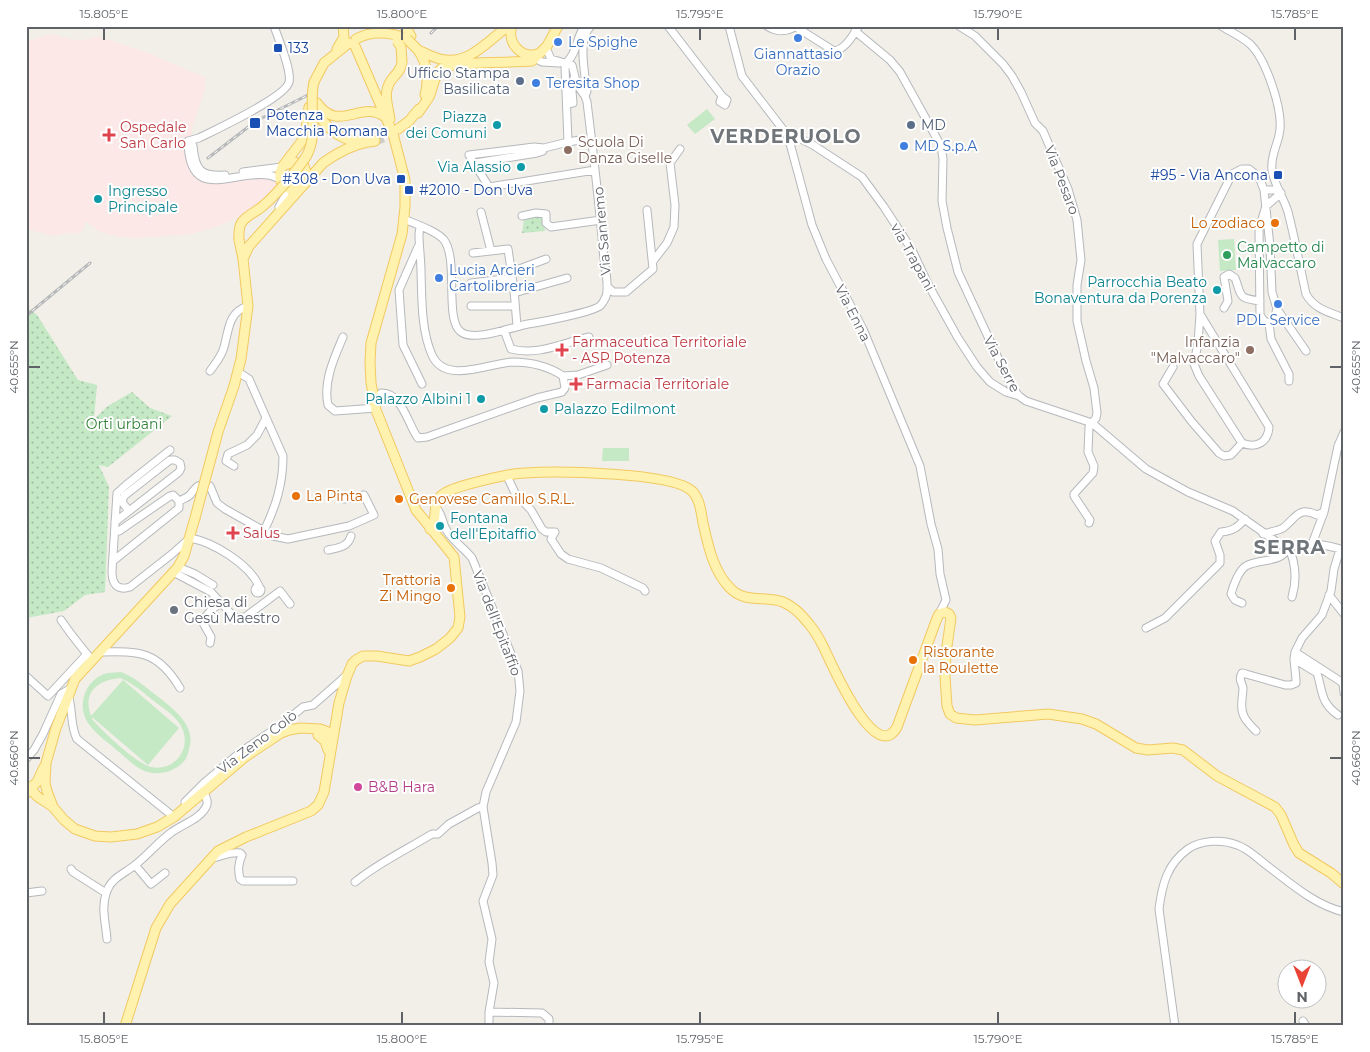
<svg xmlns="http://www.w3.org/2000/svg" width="1370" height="1052" viewBox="0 0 1370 1052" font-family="Montserrat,sans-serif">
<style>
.medical{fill:#fce8e6}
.park{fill:url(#park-dots)}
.pitch{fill:#c5e8c5;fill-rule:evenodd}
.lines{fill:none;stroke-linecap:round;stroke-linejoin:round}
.major-tunnel{stroke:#ccccc8;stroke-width:9;stroke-dasharray:9 4.5;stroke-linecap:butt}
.minor-casing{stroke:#b5b8bc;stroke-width:9}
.major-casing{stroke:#f2c960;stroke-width:11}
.minor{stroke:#fff;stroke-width:7}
.major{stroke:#fff2af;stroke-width:9}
.rail-casing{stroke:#b6b7b8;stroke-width:3}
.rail{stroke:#fff;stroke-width:1;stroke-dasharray:4;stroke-linecap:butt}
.major-bridge-casing{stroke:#f2c960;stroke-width:11;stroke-linecap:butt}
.major-bridge{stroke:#fff2af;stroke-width:9}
.ticks{fill:none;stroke:#5f6368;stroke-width:2}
.shop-dot{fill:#3f7fe0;stroke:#fff;stroke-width:2}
.transit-dot{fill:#1a4fb4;stroke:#fff;stroke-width:2}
.service-dot{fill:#5c6f8a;stroke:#fff;stroke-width:2}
.culture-dot{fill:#0f9aa8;stroke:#fff;stroke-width:2}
.health-dot{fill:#e0444e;stroke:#fff;stroke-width:2}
.education-dot{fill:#8d6e63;stroke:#fff;stroke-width:2}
.food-dot{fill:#e8710a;stroke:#fff;stroke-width:2}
.leisure-dot{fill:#2e9e5b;stroke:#fff;stroke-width:2}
.worship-dot{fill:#6b7280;stroke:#fff;stroke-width:2}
.hotel-dot{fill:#d1479c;stroke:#fff;stroke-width:2}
.labels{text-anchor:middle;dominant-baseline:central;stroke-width:4;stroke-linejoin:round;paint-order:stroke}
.shop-label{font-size:14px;fill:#366cbe;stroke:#fff;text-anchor:start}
.transit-label{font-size:14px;fill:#164399;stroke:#fff;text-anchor:start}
.service-label{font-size:14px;fill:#4e5e75;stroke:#fff;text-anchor:end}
.culture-label{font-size:14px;fill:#0d838f;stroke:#fff;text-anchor:end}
.health-label{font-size:14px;fill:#be3a42;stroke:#fff;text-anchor:start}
.education-label{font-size:14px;fill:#785e54;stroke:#fff;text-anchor:start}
.street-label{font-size:14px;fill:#5f6368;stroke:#fff}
.food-label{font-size:14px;fill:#c56008;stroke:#fff;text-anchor:start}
.leisure-label{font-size:14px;fill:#27864d;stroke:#fff;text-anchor:start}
.park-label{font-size:14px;fill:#348238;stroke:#fff}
.worship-label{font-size:14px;fill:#5b616d;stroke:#fff;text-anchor:start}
.hotel-label{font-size:14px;fill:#b23c85;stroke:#fff;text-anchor:start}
.district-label{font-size:19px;font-weight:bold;letter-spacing:1px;fill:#70757a;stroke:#fff}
.neatline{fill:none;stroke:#5f6368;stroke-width:2}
.ticks-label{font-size:12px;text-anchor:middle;fill:#5f6368}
</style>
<defs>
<pattern id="park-dots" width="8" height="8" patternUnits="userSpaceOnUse" patternTransform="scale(1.25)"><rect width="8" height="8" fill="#c5e8c5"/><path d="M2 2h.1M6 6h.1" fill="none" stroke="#a3c0a4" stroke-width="1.8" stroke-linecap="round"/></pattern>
</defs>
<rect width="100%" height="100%" fill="#f1efe8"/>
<path class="medical" d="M50 34 80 41 97 36 151 54 206 78 204 92 192 129V141L200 176 268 175 282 183 247 213 218 226 192 234 140 238 118 237 100 232 85 221 84 229 78 234 69 233 53 236 26 229V42Z"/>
<path class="park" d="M541 215 543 217 545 231 522 233 524 220 528 216Z
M26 307 37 315 78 380 97 385 94 419 108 406 132 392 150 408 172 416 108 467 99 465 109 487 105 592 85 595 64 611 26 618Z"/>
<path class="pitch" d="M707 109 715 119 695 134 687 125Z
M1234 239 1236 270 1220 271 1218 240Z
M603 448H629V461H602Z
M121 672C134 677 144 686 156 695 172 708 197 725 189 749 188 753 187 757 185 760 178 769 166 774 154 773 140 773 129 760 119 752 109 743 96 735 88 723 77 707 84 683 102 675 107 672 115 673 121 672ZM120 678C133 683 144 693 155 702 165 709 177 717 182 728 192 749 174 772 151 767 137 764 101 730 92 719V717L148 765 179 728 123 680 91 716C82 692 98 680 120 678Z"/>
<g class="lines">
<path class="major-tunnel" d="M375 141 388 136 398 129"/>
<defs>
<path id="minor" d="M274 26C278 38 292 71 289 82 286 97 215 130 199 138L188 141C189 204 232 170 268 175 272 175 276 178 280 179
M668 26 722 96 720 102 725 105 727 100 722 96
M729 26 742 76 788 136 812 225 826 259 863 329 920 466 931 524 938 549 940 574 946 600 941 610V612
M767 26C777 33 786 32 797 26
M959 26 975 36 1003 64 1012 76 1021 92 1035 123 1043 131 1068 189 1077 220 1081 260 1077 285V321L1086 361 1094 388 1097 413 1096 418 1089 427 1088 452 1094 466 1093 473 1074 494V496L1090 520 1089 523
M1221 26C1231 32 1242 37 1250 44 1266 59 1282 108 1280 129 1279 143 1270 155 1272 170 1274 185 1284 198 1288 212 1295 239 1300 267 1306 294 1314 309 1329 312 1344 318
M796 27 834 51C845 50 853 35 859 26
M855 31 890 60 900 72 941 146 943 159 942 201 947 228 958 272 1011 386 1019 396 1026 401 1092 423 1146 469 1188 492 1233 511 1281 545C1291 548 1302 544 1312 544 1324 544 1333 547 1344 550
M531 56 542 62 559 63
M567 62 565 67 568 142 544 148 534 147 469 155 489 187 595 170
M567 62C579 50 575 38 585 26
M585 96 587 91C585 73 577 39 591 26
M567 104 573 103 572 91 574 78
M788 136 799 138 813 145 862 177 884 207 912 250 929 286 958 338 977 367 990 382 1006 392 1019 396
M568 142 580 140
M193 146C195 169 200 177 225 175
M475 163 537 153 543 151 544 148
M243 172 282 167
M1264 190H1279
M1266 206 1281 193
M279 207 285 196 286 187
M1265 209 1259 229 1260 315 1264 321 1269 323 1271 339 1289 374V381
M481 212 491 251
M522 216 536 213 546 214V223L551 227 601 220
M404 219C415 224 437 231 444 240 459 260 444 320 461 332 475 342 512 327 528 324 541 322 595 312 601 305 604 301 607 296 607 291 608 277 604 263 603 249 599 200 593 151 587 102L585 96 577 85 572 65 551 59 546 48
M418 247 399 290 403 345 422 384
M473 253 508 249 514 290 517 326
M653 261 667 243 674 227 675 205 670 163 680 149
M511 272 546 259
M471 283 512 278
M607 286 613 292H626L653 269 647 210
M514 293 567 278
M471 306H515
M1224 308 1228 301 1224 277 1229 274 1235 278C1242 296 1237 298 1260 301
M1277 309 1306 351
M1200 314 1269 427C1268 442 1257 449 1242 443L1199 376 1194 364 1198 343 1200 314 1197 244 1232 174 1242 169H1249L1259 177 1264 190 1270 246 1272 292 1277 309 1274 319 1269 323
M504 330 511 349C537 356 563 343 589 337
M343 337C334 358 323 382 328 405L335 411 376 408
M1173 367 1163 384 1192 422 1219 453 1224 456 1231 455 1242 443
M210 371C215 364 222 356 224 347 229 330 228 312 248 306
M238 372 249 379 283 456C283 484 276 506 264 531L273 536 288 539 349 526 374 515 364 495 344 499
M563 376 578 375 607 365
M375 401 381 393C402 392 408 425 418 438L427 437 537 398 562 392 565 388 563 376C548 366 531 362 512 362 489 363 445 385 432 355 421 330 422 299 421 272 421 259 419 247 419 234L420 227
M170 450 126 485 117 493 112 571C112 584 117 591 130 587L172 554 190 538C213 542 249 564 259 586
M234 466 226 461 228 454 247 445 257 435 266 418
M507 476 515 493 531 510 542 529 546 532H555L551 539 561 554 568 559 601 568 643 588 645 591
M179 501C183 499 187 498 190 495 196 487 199 482 210 486L217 503 225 509 264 531
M435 507C443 513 441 522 447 531 454 542 464 548 472 558L518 671 520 691 516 722 486 792 483 807 492 863 493 875 483 901 492 939 489 962 494 983 489 1012V1026
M115 522 179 472 181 468 180 463 175 460H170L124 496 122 502 129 511
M1263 534C1269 532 1278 531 1283 528 1296 518 1298 506 1317 515L1324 512 1338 446 1344 432
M1312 544 1324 512
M1288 546C1296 563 1297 580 1292 597
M1340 549 1334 569 1331 591 1322 615 1302 638 1295 652 1340 681 1343 684 1344 693
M328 550C338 548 348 547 351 536
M113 561 179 508V501L173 495 170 496 119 531
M178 567 195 574 213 585
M173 572 211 592 235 618 245 617 280 591 290 604
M255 590a3 3 0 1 1 6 0a3 3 0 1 1-6 0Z
M1329 595 1344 614
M1242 603 1235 600 1231 594C1233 586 1239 570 1246 566 1259 558 1284 564 1288 546
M61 620 71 634 90 658
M1146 628 1165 618 1220 563V555L1215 541 1221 532C1233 531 1238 527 1245 519
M210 643 211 637 202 621 212 609 221 603
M100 652C140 651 158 651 180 688
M1294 659 1317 673C1323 692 1320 702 1338 715
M26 676 48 696 87 654
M68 695C73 709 70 726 77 739L174 817
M1256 731C1246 721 1240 715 1242 700 1242 697 1243 692 1243 688 1242 682 1238 680 1242 673L1246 674 1285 685H1291L1296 683V680L1294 659 1295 652
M26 759 34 750 43 734 61 694 71 688
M185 802 204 783 242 751 281 725 303 707 313 705 346 676
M212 858C222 857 230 851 240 853L242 855C238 864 238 870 240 879L243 881H293
M135 865 151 884 165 873
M71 869 73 872 106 893
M355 882C378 863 406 850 432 834H438L449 824 478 808 483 807
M26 893 42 891
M107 939C106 925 101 908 106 894 110 878 124 874 135 865 148 855 159 841 172 832 183 824 200 819 206 807 209 802 206 797 204 793
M489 1012 542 1013 549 1019V1026
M1303 1021 1306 1026
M1175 1026 1159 909C1162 885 1167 864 1188 849 1201 840 1222 839 1237 845 1247 848 1256 857 1265 864 1289 882 1314 905 1344 912"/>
<path id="major" d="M405 26 411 36
M512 26C506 43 523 61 540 53
M356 39C373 30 390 32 407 39
M337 49 344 37 343 26
M418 50C425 53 432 57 440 59 468 66 487 42 508 26
M418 50C428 65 429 78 425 95
M314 82 324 63 349 43
M313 100C321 128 345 147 375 141
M317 103C339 134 361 99 385 117
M418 113C422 107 426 102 429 97 433 89 434 74 442 68 453 61 515 63 532 61L547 46 558 26
M390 119C388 105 382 92 392 79 397 73 401 70 402 62
M398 129 409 121 419 109
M285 165 295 162 304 166 307 176 305 184
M300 188C286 193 275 181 282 167L305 137 309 107
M243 259 249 246 323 163C337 153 351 145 368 142
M234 386 241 359 248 306 243 259 239 240
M195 518 184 556 178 567 75 679 56 728 46 763 45 783 47 791 53 807 64 820 75 829 95 836 111 837 137 834 157 827 174 817 245 757 281 733 289 730 301 728 320 729 328 732 332 736
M430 529C440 519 429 502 445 493 455 486 511 473 525 473 555 471 672 472 692 491 700 499 701 512 703 523 708 545 713 571 730 588 745 604 765 595 783 602 793 606 802 615 809 624 814 630 819 638 823 646 830 660 875 767 897 727L936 621 939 614 945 612 949 614 951 618 946 653 945 677 947 706 950 714 956 718 975 720 1048 714 1082 719 1096 724 1136 748 1148 750 1173 748 1183 750 1217 776 1275 807 1281 815 1294 845 1299 853 1331 873 1344 884
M318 735 325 741 328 750
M32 786C32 797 45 800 53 807
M26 793 37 782 44 767
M125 1026 156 928 170 904 218 851 246 837 311 811 318 805 324 792 339 703 347 676 352 664 356 660 363 656H377L409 661 420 657 436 649 450 638 458 628 460 617 454 557 416 510 376 410 371 383 370 362 371 343 402 234 405 207V180L393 134 355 46"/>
</defs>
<use href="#minor" class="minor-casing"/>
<use href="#major" class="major-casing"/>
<use href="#minor" class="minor"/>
<use href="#major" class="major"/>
<defs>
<path id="rail" d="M431 33 438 26
M208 158 256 121 308 95
M26 316 90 263"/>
</defs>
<use href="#rail" class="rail-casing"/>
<use href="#rail" class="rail"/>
<defs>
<path id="major-bridge" d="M407 39 418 50
M397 41 401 47 402 62
M239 240C239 234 238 227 242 222 247 215 258 211 264 205 275 196 300 167 307 155 319 131 308 106 314 82
M195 518 218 432 234 386"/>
</defs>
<use href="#major-bridge" class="major-bridge-casing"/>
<use href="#major-bridge" class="major-bridge"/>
</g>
<path class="ticks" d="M104 28V40M402 28V40M700 28V40M998 28V40M1295 28V40M28 367H40M1330 367H1342M28 758H40M1330 758H1342M104 1012V1024M402 1012V1024M700 1012V1024M998 1012V1024M1295 1012V1024"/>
<g class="shop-dot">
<circle cx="798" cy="38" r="5"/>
<circle cx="558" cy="42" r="5"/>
<circle cx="536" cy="83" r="5"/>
<circle cx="904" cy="146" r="5"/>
<circle cx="439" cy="278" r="5"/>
<circle cx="1278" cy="304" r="5"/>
</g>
<g class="transit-dot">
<rect x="273" y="43" width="10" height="10" rx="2.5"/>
<rect x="249" y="117" width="12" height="12" rx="2.5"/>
<rect x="1273" y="170" width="10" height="10" rx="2.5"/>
<rect x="396" y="174" width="10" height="10" rx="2.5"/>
<rect x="404" y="185" width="10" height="10" rx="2.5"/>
</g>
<g class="service-dot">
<circle cx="520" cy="81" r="5"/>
<circle cx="911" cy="125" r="5"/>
</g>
<g class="culture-dot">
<circle cx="497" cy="125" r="5"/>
<circle cx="521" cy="167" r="5"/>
<circle cx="98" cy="199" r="5"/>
<circle cx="1217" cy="290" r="5"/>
<circle cx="481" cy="399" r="5"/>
<circle cx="544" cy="409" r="5"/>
<circle cx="440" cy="526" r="5"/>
</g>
<g class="health-dot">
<path d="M106.5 127.5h5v5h5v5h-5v5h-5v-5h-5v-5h5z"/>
<path d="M559.5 342.5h5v5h5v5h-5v5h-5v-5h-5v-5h5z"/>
<path d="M573.5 376.5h5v5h5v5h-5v5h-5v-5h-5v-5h5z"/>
<path d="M230.5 525.5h5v5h5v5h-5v5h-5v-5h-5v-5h5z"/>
</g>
<g class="education-dot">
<circle cx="568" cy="150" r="5"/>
<circle cx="1250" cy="350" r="5"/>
</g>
<g class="food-dot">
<circle cx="1275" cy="223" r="5"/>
<circle cx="296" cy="496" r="5"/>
<circle cx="399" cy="499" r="5"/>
<circle cx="451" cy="588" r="5"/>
<circle cx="913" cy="660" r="5"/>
</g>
<circle class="leisure-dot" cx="1227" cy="255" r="5"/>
<circle class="worship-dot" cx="174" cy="610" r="5"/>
<circle class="hotel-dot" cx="358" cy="787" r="5"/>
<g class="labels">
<g class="shop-label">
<text x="568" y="42">Le Spighe</text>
<text x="798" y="54" text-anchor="middle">Giannattasio<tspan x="798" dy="16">Orazio</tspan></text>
<text x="546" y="83">Teresita Shop</text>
<text x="914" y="146">MD S.p.A</text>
<text x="449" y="270">Lucia Arcieri<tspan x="449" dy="16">Cartolibreria</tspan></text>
<text x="1278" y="320" text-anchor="middle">PDL Service</text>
</g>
<g class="transit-label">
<text x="288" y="48">133</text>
<text x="266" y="115">Potenza<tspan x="266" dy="16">Macchia Romana</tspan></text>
<text x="1268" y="175" text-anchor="end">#95 - Via Ancona</text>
<text x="391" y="179" text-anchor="end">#308 - Don Uva</text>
<text x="419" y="190">#2010 - Don Uva</text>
</g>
<g class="service-label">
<text x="510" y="73">Ufficio Stampa<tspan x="510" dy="16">Basilicata</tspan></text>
<text x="921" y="125" text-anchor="start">MD</text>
</g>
<g class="culture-label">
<text x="487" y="117">Piazza<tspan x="487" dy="16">dei Comuni</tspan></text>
<text x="511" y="167">Via Alassio</text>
<text x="108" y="191" text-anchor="start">Ingresso<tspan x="108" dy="16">Principale</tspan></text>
<text x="1207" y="282">Parrocchia Beato<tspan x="1207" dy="16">Bonaventura da Porenza</tspan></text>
<text x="471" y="399">Palazzo Albini 1</text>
<text x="554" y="409" text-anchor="start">Palazzo Edilmont</text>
<text x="450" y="518" text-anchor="start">Fontana<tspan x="450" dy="16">dell'Epitaffio</tspan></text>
</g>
<g class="health-label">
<text x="120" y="127">Ospedale<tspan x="120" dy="16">San Carlo</tspan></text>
<text x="572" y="342">Farmaceutica Territoriale<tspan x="572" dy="16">- ASP Potenza</tspan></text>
<text x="586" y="384">Farmacia Territoriale</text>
<text x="243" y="533">Salus</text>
</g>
<g class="education-label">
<text x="578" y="142">Scuola Di<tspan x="578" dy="16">Danza Giselle</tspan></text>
<text x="1240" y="342" text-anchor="end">Infanzia<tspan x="1240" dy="16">"Malvaccaro"</tspan></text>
</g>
<g class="street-label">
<text transform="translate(1062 180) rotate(69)">Via Pesaro</text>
<text transform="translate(602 231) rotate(-95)">Via Sanremo</text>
<text transform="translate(913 257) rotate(61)">via Trapani</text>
<text transform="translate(853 313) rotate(63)">Via Enna</text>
<text transform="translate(1002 364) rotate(62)">Via Serre</text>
<text transform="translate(497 623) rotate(69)">Via dell'Epitaffio</text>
<text transform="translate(257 742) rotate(-37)">Via Zeno Colò</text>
</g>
<g class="food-label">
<text x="1265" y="223" text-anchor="end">Lo zodiaco</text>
<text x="306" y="496">La Pinta</text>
<text x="409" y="499">Genovese Camillo S.R.L.</text>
<text x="441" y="580" text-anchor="end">Trattoria<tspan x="441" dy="16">Zi Mingo</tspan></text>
<text x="923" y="652">Ristorante<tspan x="923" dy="16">la Roulette</tspan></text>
</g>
<g class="leisure-label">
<text x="1237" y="247">Campetto di<tspan x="1237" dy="16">Malvaccaro</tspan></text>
</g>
<g class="park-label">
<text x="124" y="424">Orti urbani</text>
</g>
<g class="worship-label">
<text x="184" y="602">Chiesa di<tspan x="184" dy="16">Gesù Maestro</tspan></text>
</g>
<g class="hotel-label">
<text x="368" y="787">B&amp;B Hara</text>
</g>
<g class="district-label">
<text x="786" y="136">VERDERUOLO</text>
<text x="1290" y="547">SERRA</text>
</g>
</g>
<rect width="1370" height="1052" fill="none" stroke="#ffffff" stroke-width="55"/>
<g transform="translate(1302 984) rotate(180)"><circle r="24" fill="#ffffff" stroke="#bfc1c3"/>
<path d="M0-4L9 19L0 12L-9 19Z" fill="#ea4335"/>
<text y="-8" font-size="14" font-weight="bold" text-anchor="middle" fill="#5f6368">N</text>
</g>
<rect x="28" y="28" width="1314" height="996" class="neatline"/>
<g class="ticks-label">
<text x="104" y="18">15.805°E</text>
<text x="402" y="18">15.800°E</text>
<text x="700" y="18">15.795°E</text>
<text x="998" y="18">15.790°E</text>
<text x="1295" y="18">15.785°E</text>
<text transform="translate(1356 367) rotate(-90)" y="4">40.655°N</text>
<text transform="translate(14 367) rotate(-90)" y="4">40.655°N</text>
<text transform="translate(1356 758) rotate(-90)" y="4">40.660°N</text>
<text transform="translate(14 758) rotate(-90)" y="4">40.660°N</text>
<text x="104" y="1043">15.805°E</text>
<text x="402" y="1043">15.800°E</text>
<text x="700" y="1043">15.795°E</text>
<text x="998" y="1043">15.790°E</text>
<text x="1295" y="1043">15.785°E</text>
</g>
</svg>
